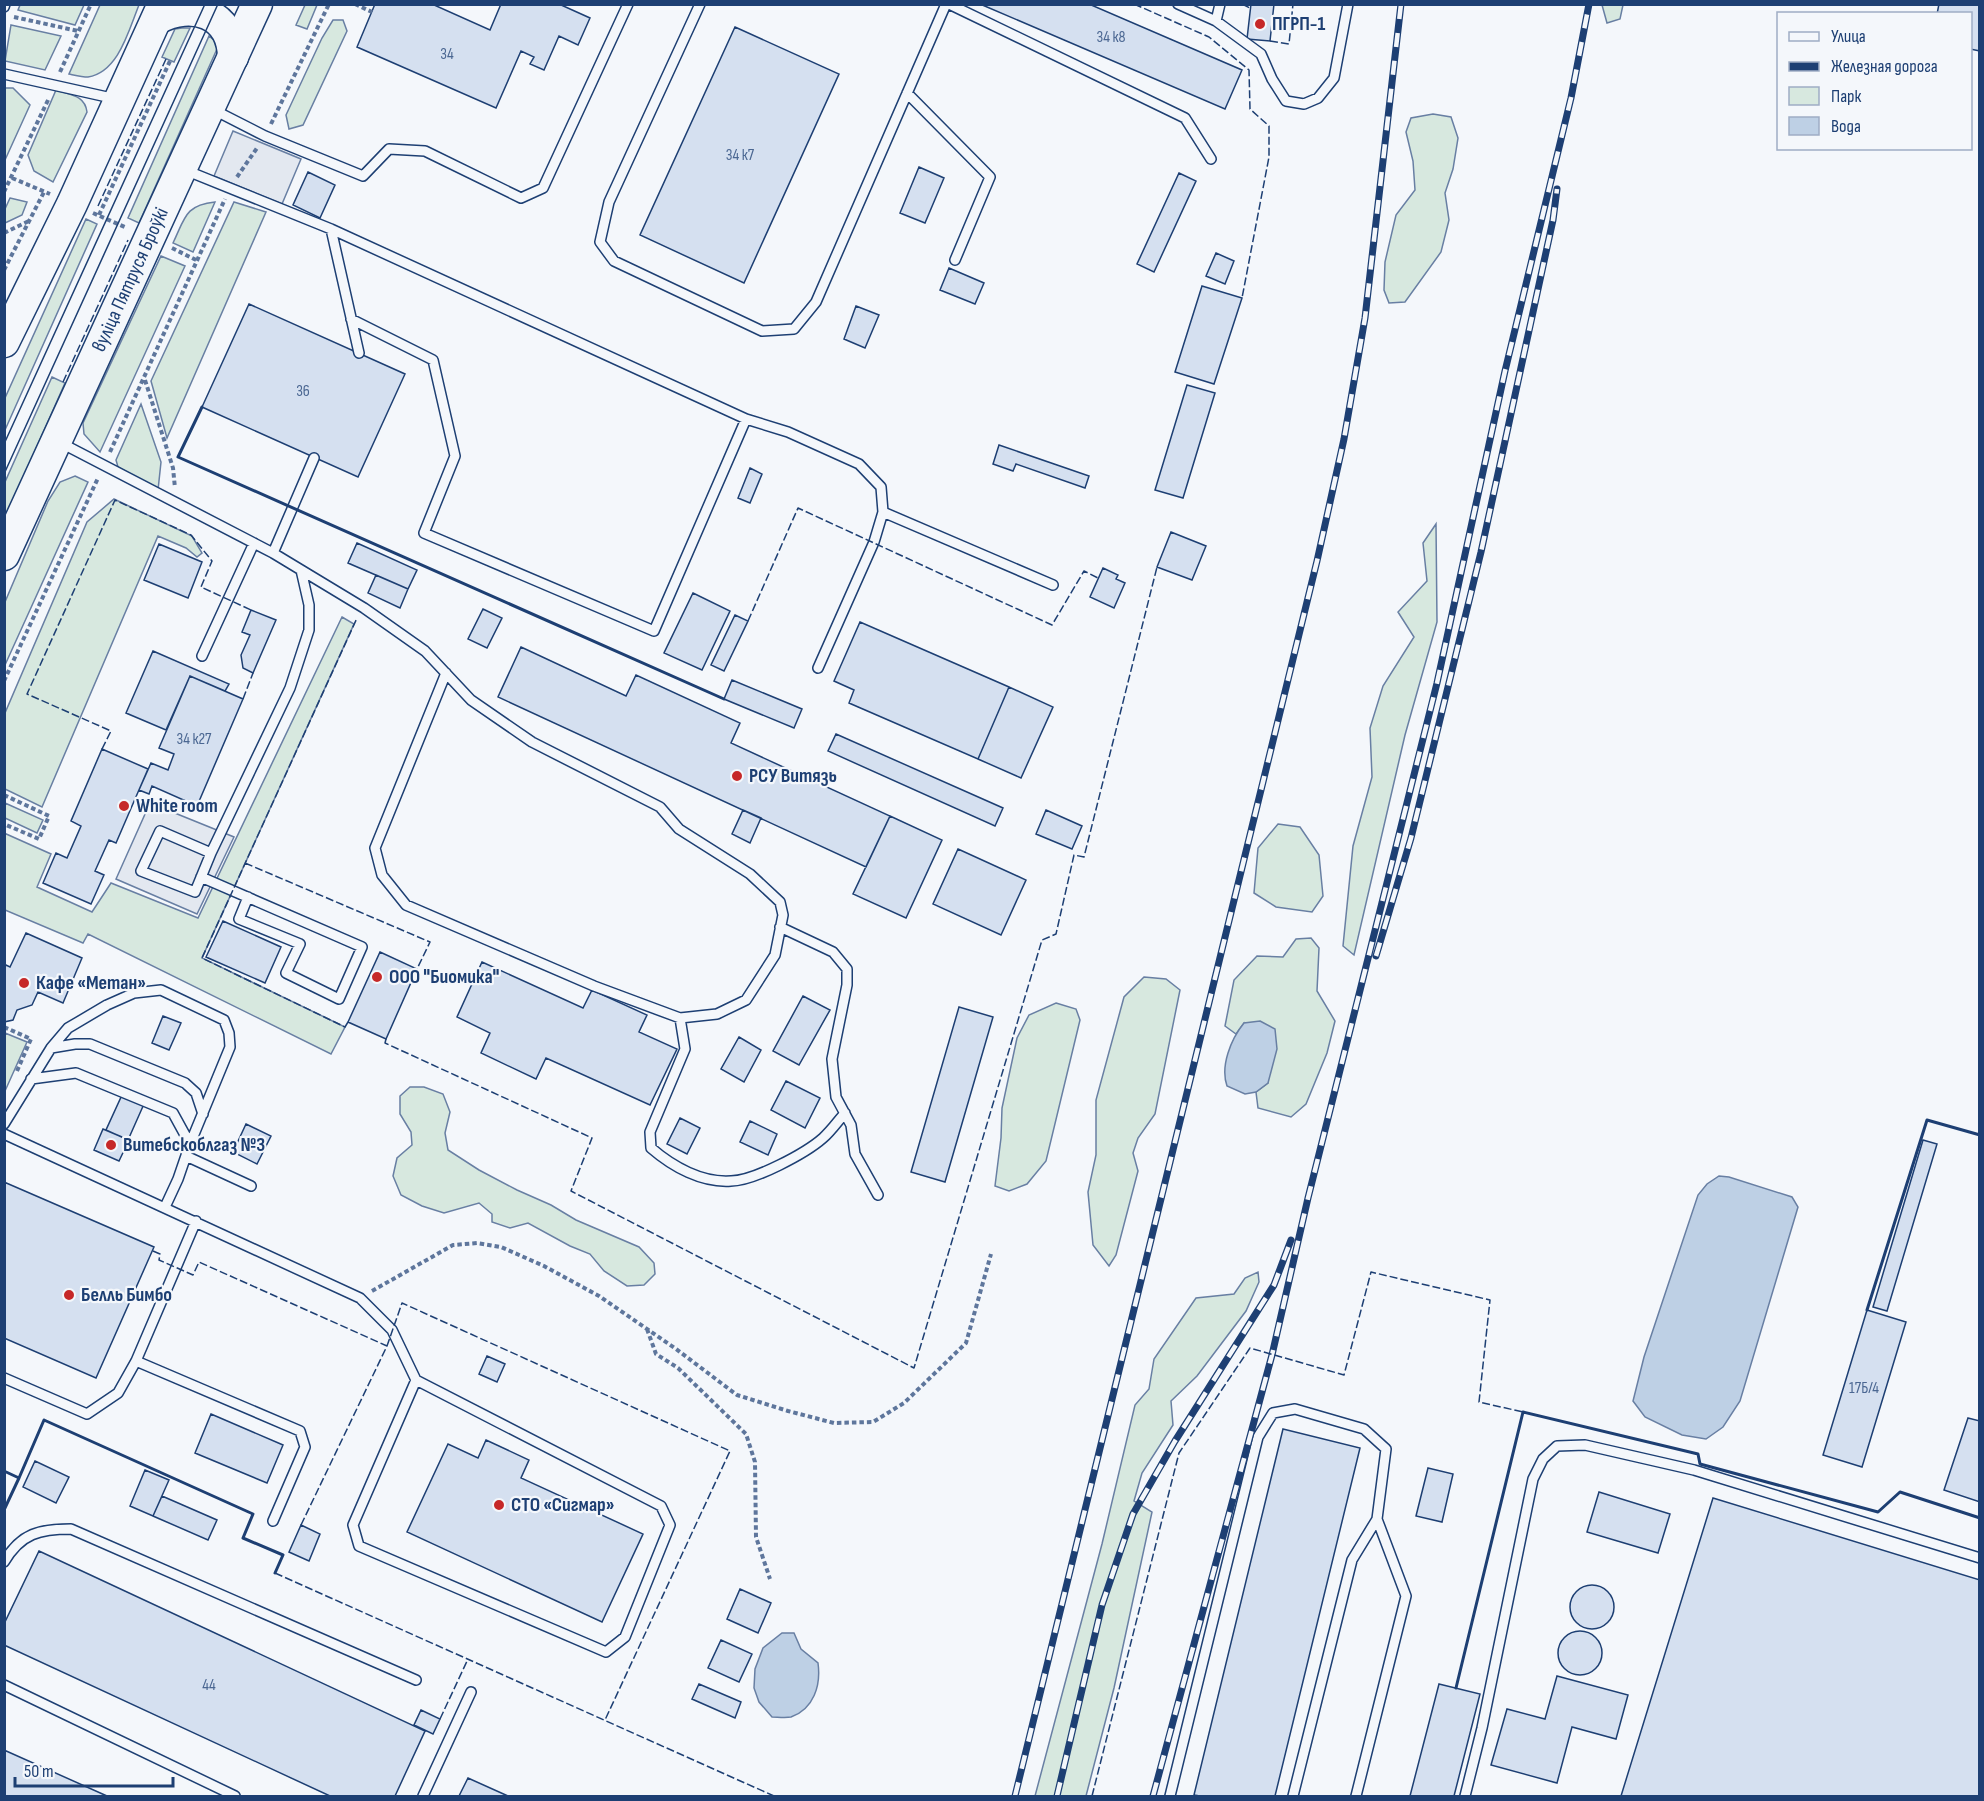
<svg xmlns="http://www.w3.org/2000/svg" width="1984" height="1801" viewBox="0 0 1984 1801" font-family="'Sofia Sans Condensed',sans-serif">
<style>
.green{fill:#d7e8df;stroke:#687fa3;stroke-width:1.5}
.parking{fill:#e3e8f0;stroke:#687fa3;stroke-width:1.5}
.water{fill:#bed0e5;stroke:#687fa3;stroke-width:1.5}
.building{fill:#d5e0f0;stroke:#1d3f73;stroke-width:1.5}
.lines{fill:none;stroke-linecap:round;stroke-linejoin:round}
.lane-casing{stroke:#1d3f73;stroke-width:12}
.primary-casing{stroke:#1d3f73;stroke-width:33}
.path{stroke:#5e769c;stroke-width:4;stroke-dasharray:4.5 3;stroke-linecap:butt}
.lane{stroke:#f4f7fb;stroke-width:9}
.primary{stroke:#f4f7fb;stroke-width:30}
.tram{stroke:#1d3f73;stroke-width:1.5}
.rail-casing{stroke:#1d3f73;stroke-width:7}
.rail{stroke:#f4f7fb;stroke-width:4.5;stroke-dasharray:14;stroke-linecap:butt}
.fence{stroke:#1d3f73;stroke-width:1.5;stroke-dasharray:8 3;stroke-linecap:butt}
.wall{stroke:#1d3f73;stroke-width:3}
.poi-dot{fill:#c62828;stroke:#f4f7fb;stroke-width:2}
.labels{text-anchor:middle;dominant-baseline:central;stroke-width:4.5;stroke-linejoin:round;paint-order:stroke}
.number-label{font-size:16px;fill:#4b6792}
.poi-label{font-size:20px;font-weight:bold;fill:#1d3f73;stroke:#f4f7fb;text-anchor:start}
.street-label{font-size:20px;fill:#1d3f73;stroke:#f4f7fb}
</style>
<rect width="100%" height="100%" fill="#f4f7fb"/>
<path class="green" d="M20 5V4L84 5 75 25 18 10Z
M100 5H139C129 29 119 72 88 77 82 77 74 75 69 74Z
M305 5H317L307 29 296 25Z
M1602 5H1623L1620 19 1607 23Z
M333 20H343L347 31 303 125 289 129 286 115 322 38Z
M11 25 61 36 45 70 5 61Z
M182 28H190L174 62 162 57 175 29Z
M209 36 215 41 217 49 139 223 128 218Z
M5 88H13L30 105 5 160Z
M56 90C70 95 85 95 87 112L53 182 34 171 28 155Z
M1433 114 1451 117 1458 138 1453 169 1445 193 1449 220 1441 252 1405 302 1389 303 1384 290 1385 262 1396 215 1415 190 1413 161 1406 132 1411 118Z
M10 198 27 202 22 215 5 223V209Z
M215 202 193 252 173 243C185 218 185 205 215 202Z
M234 202 266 212 167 438 151 381Z
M86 219 97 224 5 430V398Z
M161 256 185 266 100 452 84 434 83 423Z
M52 377 65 383 5 519V482Z
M141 404 161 462 158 490 118 467 116 460Z
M75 476 88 482 5 665V602L48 501 60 482Z
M114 499 192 536 202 553 197 557 186 548 158 536 42 807 5 789V713L87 522Z
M1436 524 1437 622 1405 735 1354 955 1343 946 1353 846 1372 777 1370 728 1383 686 1414 637 1398 612 1427 581 1423 543Z
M342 617 354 624 202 958 345 1027 331 1054 88 934 83 943 5 910 4 833 51 854 37 887 92 912 111 883 198 918Z
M5 803 43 820 37 833 5 818Z
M1278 824 1300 827 1319 855 1323 896 1312 912 1276 907 1254 893 1258 848Z
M1311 938 1319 948 1317 991 1335 1021 1327 1053 1306 1104 1291 1117 1258 1108 1256 1092 1268 1083 1244 1023 1236 1034 1225 1026 1234 980 1257 956 1283 957 1296 939Z
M1144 977 1166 979 1180 990 1155 1114 1138 1138 1133 1153 1138 1171 1116 1255 1109 1266 1093 1245 1088 1192 1096 1155V1100L1124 997Z
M1056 1003 1076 1009 1080 1020 1046 1161 1027 1184 1009 1191 995 1186 1001 1138 1002 1108 1017 1038 1029 1015Z
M5 1033 27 1042 5 1091Z
M410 1087H424L443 1094 450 1112 445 1133 448 1150 479 1170 517 1190 551 1205 576 1220 639 1247 654 1263 655 1274 644 1285 627 1286 604 1271 590 1254 570 1246 528 1223 510 1228 492 1222V1214L479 1203 444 1213 422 1206 401 1195 393 1176 397 1158 412 1145 411 1132 400 1114V1096Z
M1258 1272 1259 1282 1246 1311 1197 1376 1171 1401 1173 1425 1142 1473 1134 1501 1152 1512 1114 1688 1086 1796H1035L1102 1544 1135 1405 1149 1389 1154 1359 1196 1298 1234 1294 1245 1278Z"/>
<path class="parking" d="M233 131 301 159 282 204 214 176Z
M150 803 234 837 197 914 116 879Z"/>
<path class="water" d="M1260 1021 1275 1029 1277 1049 1268 1083 1256 1092 1245 1094 1227 1086C1220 1066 1231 1039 1244 1023Z
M1719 1176 1729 1177 1792 1197 1798 1207 1740 1401 1723 1427 1706 1439 1682 1435 1645 1417 1633 1401 1644 1357 1698 1195 1707 1184Z
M782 1633H794L801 1649 818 1663C821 1685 814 1709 791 1717 785 1718 777 1717 772 1717L759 1702 754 1688 755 1669 763 1648Z"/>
<path class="building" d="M375 4H432L490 30 501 4H559L590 18 578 45 559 36 544 70 530 64 534 57 521 51 496 108 357 47Z
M980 4H1089L1242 70 1225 109Z
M1251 4H1274L1270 41 1247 39Z
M1939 4H1980V51L1970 49V14H1937Z
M735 27 839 74 744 283 640 235Z
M919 167 944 178 925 223 900 213Z
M308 172 335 185 320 218 293 205Z
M1179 173 1196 181 1154 272 1137 264Z
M1216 253 1234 261 1225 284 1206 276Z
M949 268 984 283 975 304 940 290Z
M1202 286 1242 298 1214 384 1175 372Z
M249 304 405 374 358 477 202 407Z
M856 306 879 315 865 348 844 339Z
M1187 385 1215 393 1183 498 1155 490Z
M999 445 1089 476 1085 488 1016 464 1013 471 993 464Z
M750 468 762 474 750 503 738 498Z
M1171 532 1206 546 1192 580 1157 567Z
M357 543 417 570 408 589 348 563Z
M159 544 202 562 188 598 144 580Z
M1103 568 1118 575 1116 579 1125 583 1114 608 1090 597Z
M376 575 408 589 400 608 368 593Z
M693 593 730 611 702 670 664 653Z
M483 609 502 618 487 648 468 639Z
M251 610 276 620 253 673 243 668 241 655 250 635 242 632Z
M735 615 748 621 724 671 711 665Z
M860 622 1009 687 978 759 849 703 854 690 834 681Z
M521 647 626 696 636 675 740 723 731 743 890 816 866 867 498 697Z
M153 651 229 684 225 691 190 676 166 730 126 713Z
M190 676 243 699 197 806 152 786 149 794 139 790 151 763 168 770 174 754 159 748Z
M732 680 802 709 794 728 724 699Z
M1009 687 1053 707 1021 778 978 759Z
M836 734 1003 808 995 826 828 751Z
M102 749 148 769 116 843 109 840 95 871 104 875 91 904 43 883 56 853 67 858 81 826 71 821Z
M743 810 761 818 750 843 732 834Z
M1046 810 1082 826 1072 849 1036 834Z
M890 816 942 840 906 918 853 894Z
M958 849 1026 880 1001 935 933 904Z
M223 921 281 947 265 983 206 957Z
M26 933 82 958 63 1003 38 992 32 1005 17 1010 13 1020 4 1022V968L6 965 10 967Z
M380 952 417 969 386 1039 348 1022Z
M482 962 583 1008 592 990 647 1015 639 1032 677 1049 650 1105 546 1058 536 1079 481 1053 490 1033 457 1017Z
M803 996 830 1010 799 1065 773 1051Z
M959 1007 993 1017 945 1182 911 1172Z
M163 1016 181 1023 169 1050 152 1043Z
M739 1037 761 1050 744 1082 721 1069Z
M786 1081 820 1098 805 1128 771 1110Z
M122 1095 144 1104 128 1140 106 1130Z
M680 1118 700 1128 687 1154 667 1144Z
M750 1121 777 1134 768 1155 740 1142Z
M246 1124 271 1136 257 1164 233 1152Z
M103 1129 129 1140 119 1161 94 1150Z
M1923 1140 1937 1144 1887 1311 1873 1307Z
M4 1182 154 1247 96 1378 4 1338Z
M1867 1310 1906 1322 1862 1467 1823 1455Z
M487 1356 505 1364 497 1382 479 1374Z
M211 1414 283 1445 267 1483 195 1453Z
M1968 1418 1980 1421V1502L1944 1490Z
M1283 1429 1360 1448 1275 1796H1200L1194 1795Z
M486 1440 529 1460 521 1478 643 1534 602 1622 407 1532 448 1444 478 1458Z
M35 1461 69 1477 56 1503 23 1487Z
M1428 1468 1453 1474 1442 1522 1416 1516Z
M145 1470 169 1480 153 1516 130 1506Z
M1599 1492 1670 1514 1658 1553 1587 1532Z
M162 1496 217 1520 208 1540 153 1516Z
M1713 1498 1980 1580V1796H1621Z
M301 1525 320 1534 309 1561 289 1552Z
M39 1551 425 1731 395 1796H330L4 1645V1624Z
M1570 1607a22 22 0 1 1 44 0a22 22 0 1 1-44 0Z
M740 1589 771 1603 758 1633 727 1619Z
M1558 1653a22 22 0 1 1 44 0a22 22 0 1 1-44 0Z
M721 1640 752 1654 739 1682 708 1668Z
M1557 1676 1628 1695 1616 1739 1572 1727 1557 1783 1491 1765 1507 1709 1545 1719Z
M699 1684 741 1702 735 1718 692 1699Z
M1439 1684 1480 1694 1454 1796H1410Z
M421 1710 440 1719 433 1734 414 1725Z
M4 1750 107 1796H4Z
M468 1778 508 1796H459Z"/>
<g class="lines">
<defs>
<path id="lane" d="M700 4 609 202 600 242 614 261 762 331 794 329 816 302 946 4
M949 4 1185 118 1211 159
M1178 4 1216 21 1261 54 1272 79 1286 101 1304 104 1318 98 1334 78 1348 4
M4 7 5 4
M1216 21 1220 4
M4 74 116 99
M907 93 990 177 955 260
M214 110 265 136 363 176 389 149 425 151 521 198 543 188 628 4
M185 170 331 229 359 353
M331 229 746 419 654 631 424 533 455 456 433 360 351 319
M746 419 788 432 859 464 881 487 883 512 874 542 818 668
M61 443 273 553 364 608 425 651 471 700 532 742 660 807 679 829 750 874 780 902 783 915 775 955 746 1000 717 1014 680 1018 594 986 406 905 382 875 375 848 446 673
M883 512 1053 585
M273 553 314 458
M202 656 254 543
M211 853 195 892 141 871 160 831 211 853 290 688 309 630V605L301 570
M201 877 362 947 339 999 286 973 300 944 239 919 248 897
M780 927 833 952 847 969V985L832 1059 836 1097 851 1125 855 1154 878 1195
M680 1018 685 1049 650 1132 651 1148C673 1167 702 1183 731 1181 754 1181 806 1153 823 1138 831 1131 838 1121 845 1113
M51 1048 75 1044H90L185 1083 196 1093 203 1114
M31 1079 76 1073 173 1113 190 1144
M4 1124 51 1048 68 1028 107 1005 134 993 161 990 224 1020 229 1033 230 1047 190 1144 178 1179 165 1207
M4 1134 360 1298 392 1330 416 1380 353 1525 359 1546 606 1652 625 1637 670 1525 661 1506 416 1380
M186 1156 251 1186
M136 1361 300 1431 305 1447 273 1521
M4 1378 87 1414 118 1393 136 1361 196 1221
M4 1562C21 1533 40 1529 71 1529L416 1680
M4 1685 235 1796
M423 1796 471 1692
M1170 1796 1258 1437 1273 1413 1295 1409 1364 1429 1386 1449 1377 1519 1406 1596 1356 1796
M1293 1796 1352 1560 1377 1519
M1465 1796 1482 1728 1533 1479 1543 1459 1557 1446 1585 1445 1694 1470 1980 1558"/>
<g id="primary">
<path d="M157 19C192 0 232 13 233 57"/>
<path d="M4 342 72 204 163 4"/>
<path id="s1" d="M4 555 257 4"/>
</g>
</defs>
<use href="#lane" class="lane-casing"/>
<use href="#primary" class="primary-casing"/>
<path class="path" d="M355 4 372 12
M14 17 78 31
M60 72 91 4
M271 124 329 4
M237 177 257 148
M12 178 50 194
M4 192 49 98
M93 213 127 228
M99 215 170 61
M4 233 29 221
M172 248 198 261
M4 270 44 192
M145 380 173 468 175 488
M110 452 225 199
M4 681 98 478
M4 795 49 816 39 839 4 824
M4 1027 31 1039 17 1071
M372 1291 453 1245 477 1243 501 1247 544 1266 599 1296 676 1349 737 1395 788 1411 834 1423 873 1422 904 1403 966 1343 991 1254
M647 1329 656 1354 678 1368 746 1434 755 1462 756 1537 770 1579"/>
<use href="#lane" class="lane"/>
<use href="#primary" class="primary"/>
<path class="tram" d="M4 444 205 4
M4 474 218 4"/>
<defs>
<path id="rail" d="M1376 956 1411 838 1481 552 1553 220 1557 189
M1015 1796 1317 561 1344 439 1365 318 1401 4
M1057 1796 1102 1605 1133 1514 1175 1441 1274 1285 1291 1240
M1153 1796 1272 1355 1308 1198 1437 683 1505 371 1571 98 1589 4"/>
</defs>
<use href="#rail" class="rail-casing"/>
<use href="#rail" class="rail"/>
<path class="fence" d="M1134 4 1209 37 1249 70 1250 109 1269 126V157L1242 298
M1242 4 1250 8
M1270 41 1289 44 1293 4
M98 206 166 59
M63 382 128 240
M748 621 798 508 1052 625 1084 571 1098 578
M243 699 253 673
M102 749 111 731 27 694 115 500 191 535 212 561 201 587 251 610
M245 863 430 942 417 969
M348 1022 345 1027 202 958 357 618
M386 1039 385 1043 592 1138 571 1191 914 1368 1042 940 1056 934 1074 855 1084 857 1157 567
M153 1251 160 1254 159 1260 193 1275 199 1262 387 1346
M301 1525 387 1346 402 1303 730 1451 605 1720
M275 1573 774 1796
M440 1719 468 1659
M1092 1796 1179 1453 1250 1348 1344 1375 1371 1272 1490 1300 1479 1402 1523 1412"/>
<path class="wall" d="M202 407 178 457 724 699
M1867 1310 1927 1120 1980 1135
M4 1471 19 1478 44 1420 253 1514 243 1538 283 1555 275 1573
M4 1510 19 1478
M1456 1688 1523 1412 1698 1454 1700 1464 1878 1512 1900 1492 1980 1518"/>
</g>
<g class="poi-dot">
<circle cx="1260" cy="24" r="6"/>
<circle cx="737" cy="776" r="6"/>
<circle cx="124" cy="806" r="6"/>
<circle cx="377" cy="977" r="6"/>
<circle cx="24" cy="983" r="6"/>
<circle cx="111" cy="1145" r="6"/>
<circle cx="69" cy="1295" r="6"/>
<circle cx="499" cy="1505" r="6"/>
</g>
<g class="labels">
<g class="number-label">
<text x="1111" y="37">34 к8</text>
<text x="447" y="54">34</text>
<text x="740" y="155">34 к7</text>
<text x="303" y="391">36</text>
<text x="194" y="739">34 к27</text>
<text x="1864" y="1388">17Б/4</text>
<text x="209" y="1685">44</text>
</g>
<g class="poi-label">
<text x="1272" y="24">ПГРП-1</text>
<text x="749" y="776">РСУ Витязь</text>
<text x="136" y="806">White room</text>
<text x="389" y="977">ООО "Биомика"</text>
<text x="36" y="983">Кафе «Метан»</text>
<text x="123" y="1145">Витебскоблгаз №3</text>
<text x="81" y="1295">Белль Бимбо</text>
<text x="511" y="1505">СТО «Сигмар»</text>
</g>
<g class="street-label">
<text stroke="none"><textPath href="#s1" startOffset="303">вуліца Пятруся Броўкі</textPath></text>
</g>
</g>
<rect width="1984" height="1801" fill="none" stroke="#1d3f73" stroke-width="12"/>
<rect x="1777" y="12" width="195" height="138" fill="#f4f7fb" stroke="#9eadc5" stroke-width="1.5"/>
<rect x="1789" y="32" width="30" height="9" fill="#f4f7fb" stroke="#9eadc5" stroke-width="1.5"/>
<text x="1831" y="42" font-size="18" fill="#1d3f73">Улица</text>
<rect x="1789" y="62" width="30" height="9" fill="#1d3f73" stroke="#9eadc5" stroke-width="1.5"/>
<text x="1831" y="72" font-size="18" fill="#1d3f73">Железная дорога</text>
<rect x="1789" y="87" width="30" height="18" fill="#d7e8df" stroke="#9eadc5" stroke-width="1.5"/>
<text x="1831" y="102" font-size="18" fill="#1d3f73">Парк</text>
<rect x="1789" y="117" width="30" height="18" fill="#bed0e5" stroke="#9eadc5" stroke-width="1.5"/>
<text x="1831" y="132" font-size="18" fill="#1d3f73">Вода</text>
<path d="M15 1777v9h158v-9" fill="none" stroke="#1d3f73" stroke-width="3"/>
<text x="24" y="1777" font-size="18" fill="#1d3f73" stroke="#f4f7fb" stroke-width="4.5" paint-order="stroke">50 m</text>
</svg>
